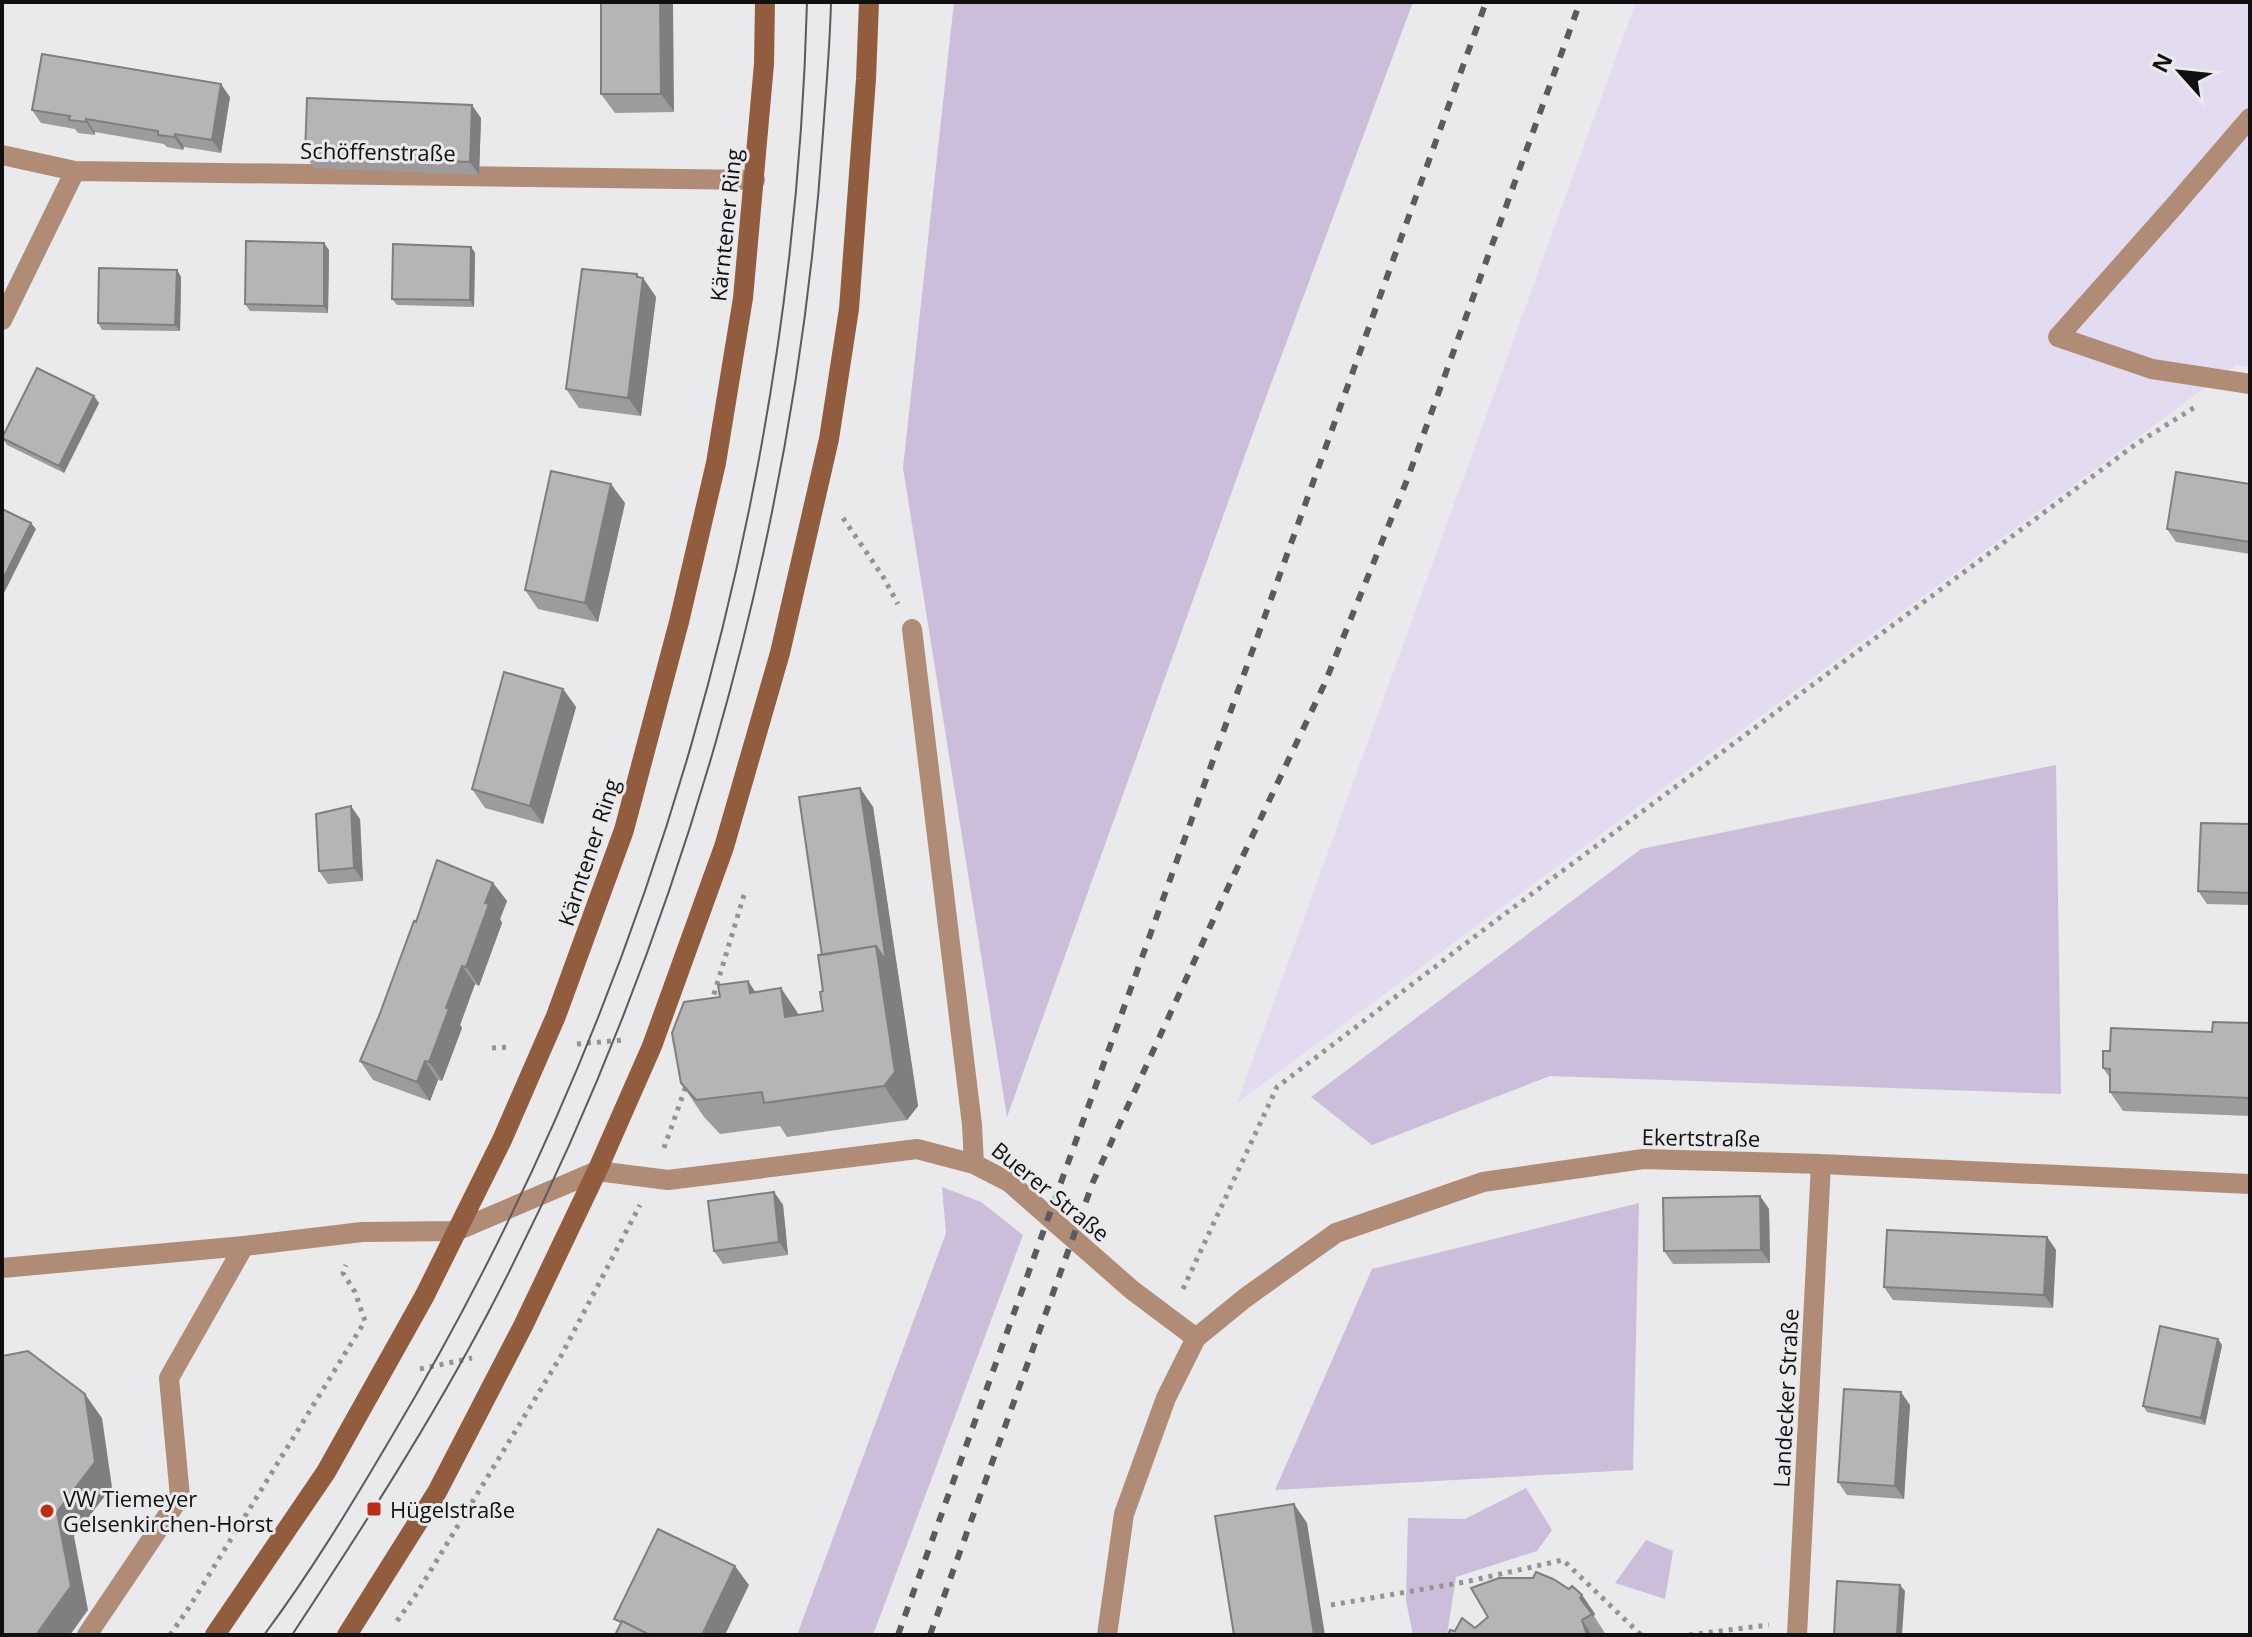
<svg xmlns="http://www.w3.org/2000/svg" width="2252" height="1637" viewBox="0 0 2252 1637" font-family="'Open Sans',sans-serif">
<style>
.industrial{fill:#e3dcf1}
.green{fill:#ccbeda}
.lines{fill:none;stroke-linecap:round;stroke-linejoin:round}
.path{stroke:#949395;stroke-width:5;stroke-dasharray:4 6;stroke-linecap:butt}
.service{stroke:#b08b76;stroke-width:20}
.minor{stroke:#b08b76;stroke-width:20}
.secondary{stroke:#915d3e;stroke-width:20}
.tram{stroke:#5b5a5c;stroke-width:2}
.rail{stroke:#5b5a5c;stroke-width:6;stroke-dasharray:10 10;stroke-linecap:butt}
.wall{fill:#9d9b9d}
.shaded-wall{fill:#7f7e80}
.building{fill:#b6b4b7;stroke:#7f7e80;stroke-width:2}
.poi-dot{fill:#ba2f14;stroke:#eae9ec;stroke-width:3}
.labels{text-anchor:middle;dominant-baseline:central;stroke-width:6;stroke-linejoin:round;paint-order:stroke}
.street-label{font-size:22px;fill:#111011;stroke:#eae9ec}
.poi-label{font-size:22px;fill:#111011;stroke:#eae9ec;text-anchor:start}
</style>
<rect width="100%" height="100%" fill="#eae9ec"/>
<path class="industrial" d="M1636 2H2250V367L2236 365 1237 1103Z"/>
<path class="green" d="M954 2H1413L1262 408 1007 1117 903 468Z
M2056 765 2061 1094 1550 1076 1372 1145 1311 1097 1641 849Z
M942 1187 981 1202 1023 1235 873 1635H797L946 1233Z
M1639 1203 1633 1470 1275 1490 1372 1269Z
M1526 1488 1552 1530 1537 1551 1456 1577 1447 1635H1413L1406 1601 1408 1518 1465 1519Z
M1646 1540 1673 1551 1665 1599 1615 1583Z"/>
<g class="lines">
<path class="path" d="M843 518 882 575 898 604
M711 1004 744 895
M577 1044 623 1040
M492 1048 511 1047
M664 1148 686 1086
M1183 1289 1277 1087 1494 922 2136 444 2195 407
M420 1369 472 1358
M1331 1605 1465 1582 1563 1560 1641 1635
M397 1621 417 1593 561 1356 640 1205
M170 1635 188 1609 365 1321 355 1292 343 1273 346 1265
M1689 1635 1769 1625"/>
<path class="service" d="M2176 204 2250 118
M87 1635 180 1497 169 1378 244 1246"/>
<path class="minor" d="M2 155 75 171 755 180
M2176 204 2058 337 2152 369 2250 384
M2 320 75 171
M912 629 972 1125 974 1164 1009 1182 1132 1290 1196 1338
M2 1268 244 1246 362 1232 456 1231 597 1171 668 1180 917 1149 974 1164
M1107 1635 1124 1514 1166 1398 1196 1338 1245 1298 1336 1233 1483 1182 1643 1159 1821 1164 2250 1184
M1797 1635 1821 1164"/>
<path class="secondary" d="M215 1635 326 1472 424 1297 502 1140 556 1016 624 830 679 622 716 463 743 298 764 64 765 2
M347 1635 437 1492 523 1326 597 1171 652 1046 724 847 780 653 829 439 849 309 866 79 869 2"/>
<path class="tram" d="M264 1635C311 1572 352 1504 392 1436 649 1005 794 504 807 2
M292 1635C361 1530 429 1425 488 1313 677 951 796 541 823 133 826 90 830 46 831 2"/>
<path class="rail" d="M898 1635 1486 2
M930 1635 1093 1182 1231 881 1324 685 1407 480 1580 2"/>
</g>
<path class="wall" d="M601 2 674 112 615 113 601 94Z
M230 97 221 153 184 147 183 150 167 147 164 144 95 132V135L78 133 75 129 41 123 32 110Z
M481 118 479 175 314 168 305 155Z
M471 247 475 253 474 307 397 305 392 299Z
M329 250 328 313 250 311 245 304Z
M177 270 181 277 180 331 102 330 98 323Z
M637 274 639 277 643 278 656 297 641 416 579 408 566 389Z
M99 403 64 473 7 445 2 438Z
M2250 484V554L2176 542 2167 529Z
M625 503 598 622 538 609 525 590Z
M563 689 576 707 543 824 485 808 472 789Z
M860 788 873 807 918 1106 907 1120 787 1137 780 1126 720 1134 704 1117 681 1083 720 997 748 981 755 992 799 1015 823 1011 822 955Z
M360 819 363 881 328 884 319 871Z
M2250 824V905L2207 904 2198 891Z
M493 883 507 901 500 919 502 923 479 986 475 984 460 1025 462 1028 442 1081 438 1080 430 1101 373 1080 360 1061 379 1016 416 922Z
M2250 1023V1116L2123 1111 2110 1092V1078L2103 1068 2110 1051 2212 1032Z
M774 1192 783 1205 788 1255 723 1264 714 1251Z
M1760 1196 1769 1209 1770 1263 1673 1264 1664 1251Z
M2047 1237 2056 1250 2053 1308 1893 1300 1884 1287Z
M2222 1345 2205 1425 2147 1412 2143 1406Z
M1910 1405 1904 1499 1847 1495 1838 1482Z
M1569 1589 1582 1595 1595 1614 1594 1616 1605 1633 1602 1635H1448L1455 1631 1475 1628Z"/>
<path class="shaded-wall" d="M660 2H673L674 112 661 94Z
M221 84 230 97 221 153 212 140Z
M472 105 481 118 479 175 470 162Z
M86 119 95 132V135L86 122Z
M175 134 184 147 183 150 174 137Z
M324 243 329 250 328 313 324 306Z
M471 247 475 253 474 307 470 300Z
M177 270 181 277 180 331 175 325Z
M637 274 643 282V278L656 297 641 416 628 398Z
M94 396 99 403 64 473 59 466Z
M611 484 625 503 598 622 585 603Z
M31 523 36 529 2 597V581Z
M563 689 576 707 543 824 530 806Z
M860 788 873 807 918 1106 907 1120 884 1086 876 946Z
M351 806 360 819 363 881 354 868Z
M493 883 507 901 500 919 502 923 479 986 466 967 485 903Z
M462 966 475 984 460 1025 462 1028 442 1081 429 1062 446 1008Z
M748 981 771 1015 750 993Z
M781 988 804 1022 785 1017Z
M425 1061 438 1080 430 1101 417 1082Z
M774 1192 783 1205 788 1255 779 1242Z
M1760 1196 1769 1209 1770 1263 1761 1250Z
M2047 1237 2056 1250 2053 1308 2044 1295Z
M2218 1339 2222 1345 2205 1425 2201 1418Z
M1901 1392 1910 1405 1904 1499 1895 1486Z
M85 1394 102 1418 112 1487 74 1536 88 1610 70 1635H36L57 1512Z
M1294 1504 1307 1523 1325 1635H1314Z
M735 1566 749 1585 725 1635H702Z
M1900 1585 1905 1591 1902 1635H1897Z
M1582 1595 1595 1614 1593 1617 1580 1598Z
M1582 1620 1592 1635H1587Z"/>
<path class="building" d="M601 2H660L661 94H601Z
M42 54 221 84 212 140 175 134 174 137 158 135V131L86 119V122L69 120 70 116 32 110Z
M307 98 472 105 470 162 305 155Z
M246 241 324 243V306L245 304Z
M393 244 471 247 470 300 392 299Z
M99 268 177 270 175 325 98 323Z
M582 269 637 274V277L643 278 628 398 566 389Z
M37 368 94 396 59 466 2 438Z
M551 471 611 484 585 603 525 590Z
M2176 472 2250 484V542L2167 529Z
M2 509 31 523 2 581Z
M504 672 563 689 530 806 472 789Z
M860 788 886 961 876 946 822 955 799 797Z
M351 806 354 868 319 871 316 814Z
M2201 823 2250 824V893L2198 891Z
M437 860 493 883 485 903 489 904 466 967 462 966 446 1008 449 1009 429 1062 425 1061 417 1082 360 1061 379 1016 414 921 416 922Z
M876 946 895 1072 884 1086 764 1103 762 1092 696 1100 681 1083 672 1033 684 1002 720 997 718 985 748 981 750 993 781 988 785 1017 823 1011 820 992 823 991 818 955Z
M2213 1022 2250 1023V1098L2110 1092V1069L2103 1068V1051H2110L2111 1028 2212 1032Z
M774 1192 779 1242 714 1251 708 1201Z
M1760 1196 1761 1250 1664 1251 1663 1198Z
M1887 1230 2047 1237 2044 1295 1884 1287Z
M2160 1326 2218 1339 2201 1418 2143 1406Z
M28 1351 85 1394 95 1462 57 1512 71 1586 36 1635H2V1356Z
M1844 1389 1901 1392 1895 1486 1838 1482Z
M1294 1504 1314 1635H1234L1215 1516Z
M658 1529 735 1566 702 1635H650L622 1621 621 1622 614 1619Z
M1536 1572 1553 1579 1569 1589 1572 1586 1582 1595 1580 1598 1592 1614 1582 1620 1587 1635H1448L1450 1630 1455 1631 1462 1618 1475 1628 1488 1617 1471 1588 1499 1578H1533Z
M1837 1581 1900 1585 1897 1635H1834Z
M622 1621 650 1635H615Z"/>
<g class="poi-dot">
<rect x="366" y="1501" width="16" height="16" rx="4"/>
<circle cx="47" cy="1511" r="8"/>
</g>
<g class="labels">
<g class="street-label">
<text transform="translate(378 151) rotate(1)">Schöffenstraße</text>
<text transform="translate(725 225) rotate(-84)">Kärntener Ring</text>
<text transform="translate(588 852) rotate(-72)">Kärntener Ring</text>
<text transform="translate(1701 1137) rotate(1)">Ekertstraße</text>
<text transform="translate(1051 1191) rotate(39)">Buerer Straße</text>
<text transform="translate(1785 1398) rotate(-87)">Landecker Straße</text>
</g>
<g class="poi-label">
<text x="63" y="1498">VW Tiemeyer<tspan x="63" dy="25">Gelsenkirchen-Horst</tspan></text>
<text x="390" y="1509">Hügelstraße</text>
</g>
</g>
<rect width="2252" height="1637" fill="none" stroke="#111011" stroke-width="8"/>
<g transform="translate(2180 72) rotate(297)" stroke="#eae9ec" stroke-width="6" paint-order="stroke">
<path d="M0-6L14 30L0 20L-14 30Z" fill="#111011"/>
<text y="-12" font-size="22" font-weight="bold" text-anchor="middle" fill="#111011">N</text>
</g>
</svg>
